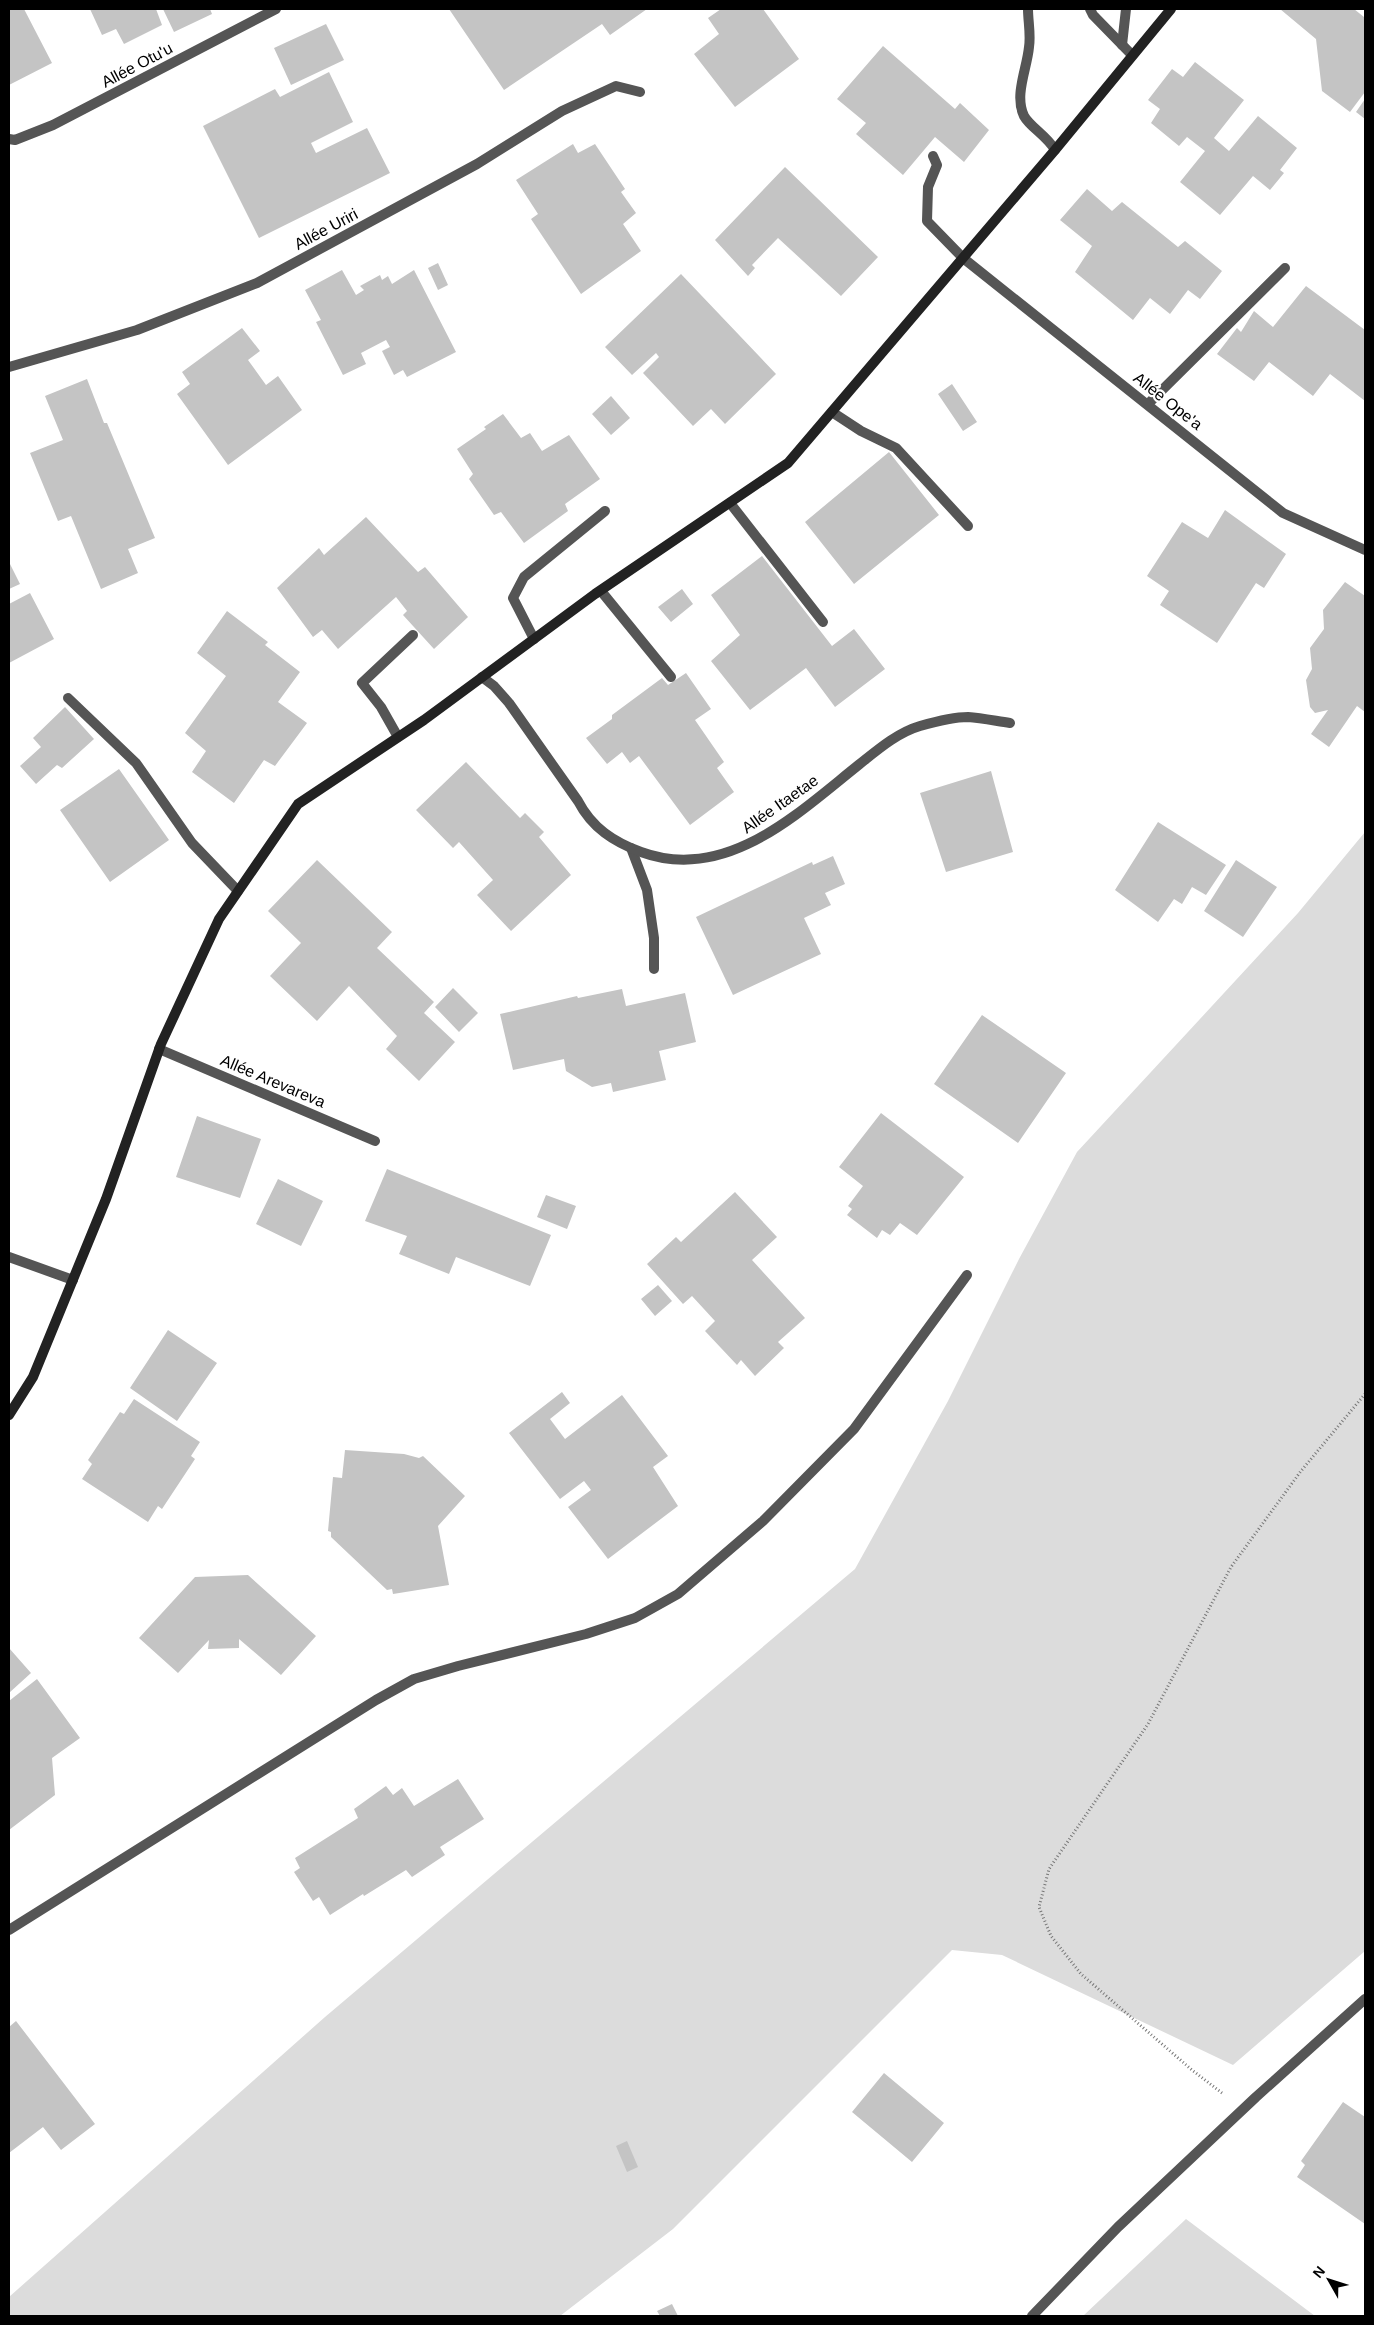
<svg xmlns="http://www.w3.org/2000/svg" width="1374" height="2325" viewBox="0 0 1374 2325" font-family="Arial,sans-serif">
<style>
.green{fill:#dcdcdc}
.building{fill:#c4c4c4}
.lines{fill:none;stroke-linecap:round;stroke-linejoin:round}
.path{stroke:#777;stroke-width:3;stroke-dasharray:1 2.5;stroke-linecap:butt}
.service{stroke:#555;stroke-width:10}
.minor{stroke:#555;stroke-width:10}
.secondary{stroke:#222;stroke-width:10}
.labels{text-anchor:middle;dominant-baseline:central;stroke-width:4.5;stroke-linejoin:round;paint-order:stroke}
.street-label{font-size:16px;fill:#000;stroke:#fff}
</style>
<rect width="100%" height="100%" fill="#fff"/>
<path class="green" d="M1365 832V1951L1233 2065 1002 1955 952 1950 673 2229 560 2316H9V2297L325 2017 855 1569 948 1401 1019 1259 1077 1152 1298 913Z
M1186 2219 1315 2316H1083Z"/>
<path class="building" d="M9 9H24L52 63 9 85Z
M90 9H156L162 25 124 44 116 29 102 35Z
M163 9H210L212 14 174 32Z
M449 9H647L610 35 602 24 504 90Z
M721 9H763L799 59 735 107 694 54 719 34 708 18Z
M1280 9H1354L1364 17 1365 16V92L1350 112 1322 91 1316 39Z
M326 24 344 60 291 85 274 48Z
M883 46 955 109 960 103 989 130 964 162 935 137 903 175 856 134 866 123 837 99Z
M1195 62 1244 100 1214 138 1229 151 1258 116 1297 148 1280 170 1284 173 1270 190 1253 176 1220 215 1180 182 1205 151 1187 137 1179 146 1151 123 1160 109 1148 100 1172 69 1183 77Z
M329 72 353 122 311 143 316 153 367 128 390 173 259 238 203 126 275 89 280 97Z
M1365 99V119L1356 112Z
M573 144 578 153 595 144 625 189 621 192 636 213 623 224 641 251 581 294 531 219 538 214 516 180Z
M785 167 878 257 841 296 778 238 752 265 755 268 748 276 715 240Z
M1087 189 1112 211 1122 202 1178 247 1185 241 1222 271 1200 299 1188 290 1170 314 1150 298 1133 320 1075 272 1092 246 1060 220Z
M438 263 448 285 438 290 428 268Z
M342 270 356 295 364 290 360 286 380 275 382 280 388 276 392 284 414 270 456 352 407 377 403 370 394 375 382 351 390 347 386 340 361 353 366 364 343 375 316 322 321 320 305 290Z
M681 274 776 374 725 424 711 409 693 426 643 373 659 357 656 353 632 375 605 347Z
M1306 286 1365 330V401L1330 374 1313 396 1269 362 1254 381 1217 354 1237 328 1241 332 1254 311 1273 327Z
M242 328 260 351 248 360 266 385 278 376 302 410 228 465 177 394 190 384 182 372Z
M87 379 104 423H107L155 538 128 549 138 573 101 589 71 516 58 521 30 453 63 440 45 396Z
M952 384 977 422 963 431 938 394Z
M611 396 630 418 611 435 592 414Z
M503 414 521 438 530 433 542 451 569 435 600 479 565 504 568 511 524 543 501 512 494 515 469 479 473 474 457 449 486 429 484 427Z
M889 452 939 515 854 584 805 522Z
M1225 510 1286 554 1264 588 1256 583 1217 643 1160 605 1169 591 1147 576 1182 522 1208 538Z
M366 517 418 572 425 567 468 617 434 649 403 615 407 611 396 597 338 649 322 630 313 637 277 588 319 548 324 555Z
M762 556 832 646 854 629 885 669 835 707 806 668 750 710 711 661 740 635 711 595Z
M9 562 20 584 9 589Z
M1345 582 1365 596V712L1357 706 1329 747 1311 734 1328 710 1315 713 1310 707 1306 680 1312 669 1310 648 1324 629 1323 610Z
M682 589 693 604 671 622 658 607Z
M30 593 54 639 9 663V604Z
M227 611 268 642 265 645 300 672 278 702 307 723 275 766 264 760 234 803 192 772 206 751 185 733 226 676 197 653Z
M686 673 711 709 695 720 724 762 717 768 734 792 690 825 639 756 630 763 622 752 607 764 586 738 612 719V715L662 678 668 685Z
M65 707 94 739 62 768 57 765 36 784 20 766 41 747 33 738Z
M466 762 520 818 525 813 544 832 539 837 571 875 511 931 477 895 493 880 459 842 453 848 416 810Z
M119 769 169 840 110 882 60 810Z
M991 771 1013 852 946 872 920 793Z
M1158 822 1226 865 1206 895 1192 887 1182 904 1174 899 1158 922 1115 890Z
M833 856 845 884 825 893 831 905 804 918 821 954 733 995 696 917 812 862 813 865Z
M317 860 392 932 377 948 434 1002 424 1013 455 1042 419 1081 386 1049 397 1036 349 986 317 1021 270 976 301 943 268 911Z
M1236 860 1277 887 1243 937 1204 911Z
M453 988 478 1013 459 1032 435 1007Z
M622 989 626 1006 685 993 696 1042 659 1051 666 1080 613 1092 611 1083 592 1087 566 1071 564 1059 513 1070 500 1014 577 996 578 998Z
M982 1015 1066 1073 1018 1143 934 1084Z
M881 1113 964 1177 917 1235 900 1223 890 1235 882 1230 877 1238 847 1215 852 1209 848 1206 863 1186 839 1167Z
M197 1116 261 1139 240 1198 176 1177Z
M387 1169 551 1235 530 1286 456 1257 449 1274 399 1254 407 1236 365 1221Z
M278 1179 323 1201 301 1246 256 1224Z
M735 1192 777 1237 752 1260 805 1318 778 1342 784 1348 755 1376 741 1360 737 1365 705 1331 715 1321 692 1296 683 1304 647 1264 676 1237 681 1242Z
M546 1195 576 1206 567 1229 537 1217Z
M658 1285 672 1301 655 1316 641 1299Z
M168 1330 217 1363 177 1421 130 1388Z
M562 1392 570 1403 550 1419 565 1439 622 1395 668 1456 653 1467 678 1506 608 1559 568 1507 591 1490 584 1481 560 1499 509 1433Z
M134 1399 200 1442 191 1456 195 1459 162 1509 158 1506 148 1522 82 1479 92 1464 88 1460 120 1412 124 1414Z
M345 1450 404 1454 419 1458 423 1456 465 1496 438 1526 449 1585 393 1594 392 1589 387 1590 331 1537V1532L328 1531 333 1477 342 1478Z
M248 1575 316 1636 281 1675 239 1639V1648L208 1649 209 1640 178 1673 139 1638 195 1577Z
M9 1648 31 1673 9 1693Z
M37 1679 80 1738 52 1758 55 1795 9 1830V1701Z
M458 1779 484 1819 440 1847 445 1855 412 1877 406 1870 364 1896 363 1894 330 1915 319 1897 313 1901 294 1872 300 1868 295 1858 358 1818 354 1809 386 1786 393 1795 402 1788 414 1806Z
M16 2021 95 2124 61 2150 43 2127 9 2153V2027Z
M884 2073 944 2123 912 2162 852 2112Z
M1343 2102 1365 2117V2224L1297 2177 1305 2165 1301 2161Z
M627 2141 638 2167 627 2172 616 2146Z
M672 2304 678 2316H660L657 2311Z"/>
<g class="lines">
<path class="path" d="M1222 2093 1192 2070 1081 1974 1051 1936 1039 1907 1049 1869 1148 1724 1231 1567 1301 1471 1365 1394"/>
<path class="service" d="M1028 9C1028 21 1031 35 1029 47 1027 69 1014 95 1024 116 1030 127 1047 136 1055 150
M1122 45 1126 9
M933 156 937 165 928 187 927 221 963 258
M1148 404 1285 268
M832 412 861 431 896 448 968 526
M730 503 823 622
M601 591 671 677
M534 639 513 598 524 577 605 511
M68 698 136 763 192 843 238 891
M398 737 381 707 362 683 413 635
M631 848 647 890 654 938V969
M159 1049 375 1141"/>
<path class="minor" d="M1090 9 1093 15 1132 55
M9 139 15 140 53 125 276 9
M963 258 1283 513 1365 550
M9 367 137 330 257 283 477 164 562 111 616 86 640 92
M482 677 494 686 509 703 578 801C592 828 614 842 641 852 725 883 796 815 856 767 875 752 896 733 920 726 934 722 954 717 968 717 982 718 996 721 1010 723
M9 1257 73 1280
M9 1930 376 1700 414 1679 458 1666 586 1634 635 1618 678 1594 763 1521 854 1429 967 1275
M1032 2316 1118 2227 1256 2097 1365 1999"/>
<path class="secondary" d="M9 1415 33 1377 106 1199 161 1044 219 919 298 804 424 720 595 594 788 463 1055 150 1171 9"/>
</g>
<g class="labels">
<g class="street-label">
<text transform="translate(137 65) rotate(-28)">Allée Otu'u</text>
<text transform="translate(326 229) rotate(-28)">Allée Uriri</text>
<text transform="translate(1168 401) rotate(38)">Allée Ope'a</text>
<text transform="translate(780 804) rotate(-35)">Allée Itaetae</text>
<text transform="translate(273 1081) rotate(23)">Allée Arevareva</text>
</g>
</g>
<rect width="1374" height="2325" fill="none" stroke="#000000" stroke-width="20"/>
<g transform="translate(1329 2280) rotate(309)" stroke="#ffffff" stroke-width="4" paint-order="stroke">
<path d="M0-4L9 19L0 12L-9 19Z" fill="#000000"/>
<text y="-8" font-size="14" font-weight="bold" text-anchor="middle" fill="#000000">N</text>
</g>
</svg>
